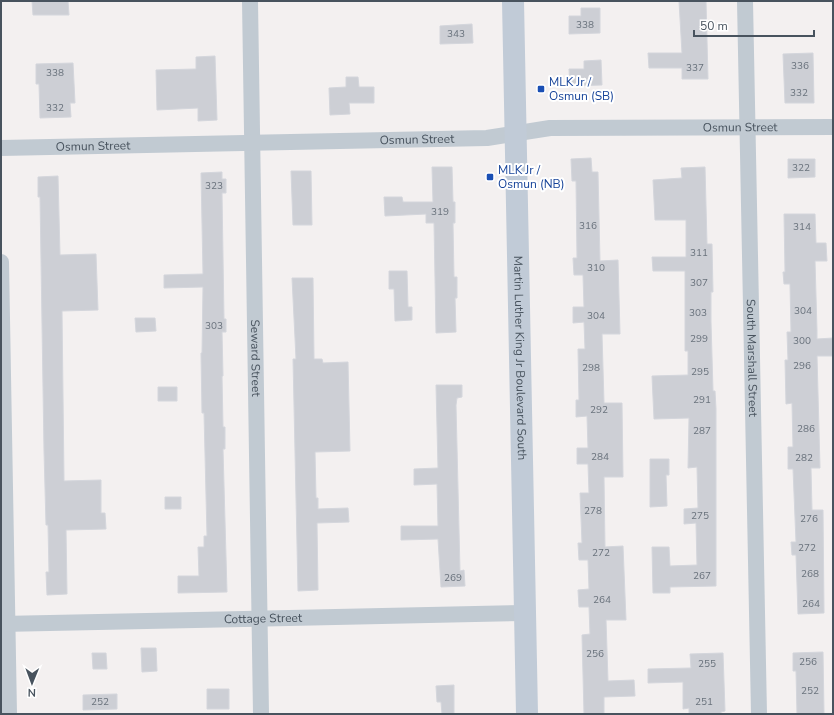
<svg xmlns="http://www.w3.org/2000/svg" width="834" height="715" viewBox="0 0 834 715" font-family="'Nunito Sans',sans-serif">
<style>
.building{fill:#cdcfd5;stroke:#d4d6dc}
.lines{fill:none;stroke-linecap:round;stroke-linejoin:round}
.street{stroke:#c1cad2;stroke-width:16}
.secondary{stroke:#c1cbd7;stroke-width:22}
.transit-dot{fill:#1a4fb4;stroke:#fff;stroke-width:1.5}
.labels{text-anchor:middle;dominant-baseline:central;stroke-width:4;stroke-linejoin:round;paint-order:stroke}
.number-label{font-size:10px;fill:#69727c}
.transit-label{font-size:12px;fill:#164399;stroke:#fff;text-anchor:start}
.street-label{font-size:12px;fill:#48535e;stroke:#fff}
</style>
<rect width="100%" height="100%" fill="#f3f0f0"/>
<path class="building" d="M32 1H68L69 15H33Z
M679 1H706L708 79H682V68H649L648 53H682Z
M581 8H600V33L569 34V16H581Z
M472 24 473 43 440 44V26Z
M813 53 814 103H785L783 54Z
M215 56 217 120 198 121V108L157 110 156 70 196 69V57Z
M601 60 602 85 570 86 569 69H584V61Z
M73 63 75 103H70L71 117 40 118 39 84H36V64Z
M346 77H358L359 87H374V103H349L350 114 330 115 329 88 346 87Z
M591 158 592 172H598L600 261 618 260 620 334H602L604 403H622L623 477H604L605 547 623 546 626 620H606L608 681 634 680 635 696 604 697V714H584L582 635 590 634 589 607H579L578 590 589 589 588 560H579L578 543H582L580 493H589L588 464H577V448H588L587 416 576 417V400H579L578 349H585L584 322 573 323V307H584L583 275H574L573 258H577L576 181H572L571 159Z
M788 159H815V177L788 178Z
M432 167H452L453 202H455V223H453L454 277H457V298H455L456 332 436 333 434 223H426V214L385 216 384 197H402L403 202H433Z
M705 167 707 244H712L713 292H711V322L713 391H715L716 409V586L670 587V593H653L652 547H669L670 566 697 565 696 523 684 524V509L698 508 697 467 688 468 689 418 654 419 652 376 688 375V351H685V271H653L652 257H686V220H655L653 180 682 178 681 168Z
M291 171H311L312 225H293Z
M222 172V179H226V193H222L224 319H226V332H222L223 376H222L223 427H225V449H223L227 592 178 593V576H199L198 547H204V536H207L204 413H202L201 353H202L203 287 164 288V275L203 274 201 173Z
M58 176 60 255 96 254 98 310 62 311 64 481 101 480V513H105L106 529 66 530 67 594 47 595 46 572H49L48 525H46L44 451 40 197H38V177Z
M784 214H815L816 243H826L827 261H815L817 331V339L833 338V356H817L820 468H811L812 510H823L824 613 798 614 796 555H792L791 542H796L793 469H788V447H793L792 403 786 404 785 360H788L787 332H791L790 284H784L783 272H785Z
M389 271H407L408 307H412V320L395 321 394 289H389Z
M292 278H313L314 359H322L323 363 348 362 350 451 315 452 316 498H318V509L348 508 349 522 317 523 318 590 298 591 293 359H296L295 338Z
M135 318H155L156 331 136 332Z
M436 385H462V397L457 398 456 405 460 571 464 570 465 586 441 587 438 539 401 540V526H438L437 484 414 485V469L438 468Z
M158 387H177V401H158Z
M650 459H669V475H666L667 506 650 507Z
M165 497H181V509H165Z
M141 648H156L157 671 142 672Z
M823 652 824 714H797L796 671H793V653Z
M92 653H106L107 669H93Z
M723 653 725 711 721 712V714H689V708L683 709V682L648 683V669L691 668 690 654Z
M454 685V714H442L441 702H437L436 686Z
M207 689H229V709H207Z
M117 694V709L83 710V695Z"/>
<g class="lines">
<g class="street">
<path id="s1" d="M250 1 261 714"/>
<path id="s2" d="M745 1 759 714"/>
<path id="s3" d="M1 148 487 138 550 128 833 127"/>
<path d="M1 262 9 714"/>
<path id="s4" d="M1 624 525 613"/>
</g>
<path class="secondary" id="s5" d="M513 1 527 714"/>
</g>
<g class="transit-dot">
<rect x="537" y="85" width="8" height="8" rx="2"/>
<rect x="486" y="173" width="8" height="8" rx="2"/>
</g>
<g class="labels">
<g class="number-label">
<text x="585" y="25">338</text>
<text x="456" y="34">343</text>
<text x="800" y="66">336</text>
<text x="695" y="68">337</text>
<text x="55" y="73">338</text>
<text x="799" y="93">332</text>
<text x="55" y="108">332</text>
<text x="801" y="168">322</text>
<text x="214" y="186">323</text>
<text x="440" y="212">319</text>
<text x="588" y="226">316</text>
<text x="802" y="227">314</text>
<text x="699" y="253">311</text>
<text x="596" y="268">310</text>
<text x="699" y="283">307</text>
<text x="803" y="311">304</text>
<text x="698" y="313">303</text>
<text x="596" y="316">304</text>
<text x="214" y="326">303</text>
<text x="699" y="339">299</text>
<text x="802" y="341">300</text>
<text x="802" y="366">296</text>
<text x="591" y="368">298</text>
<text x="700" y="372">295</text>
<text x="702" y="400">291</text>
<text x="599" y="410">292</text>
<text x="806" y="429">286</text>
<text x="702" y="431">287</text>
<text x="600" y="457">284</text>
<text x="804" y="458">282</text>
<text x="593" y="511">278</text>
<text x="700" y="516">275</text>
<text x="809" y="519">276</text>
<text x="807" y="548">272</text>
<text x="601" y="553">272</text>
<text x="810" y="574">268</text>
<text x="702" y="576">267</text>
<text x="453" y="578">269</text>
<text x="602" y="600">264</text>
<text x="811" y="604">264</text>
<text x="595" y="654">256</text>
<text x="808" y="662">256</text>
<text x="707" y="664">255</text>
<text x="810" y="691">252</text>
<text x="100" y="702">252</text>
<text x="704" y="702">251</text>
</g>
<g class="transit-label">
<text x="549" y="82">MLK Jr /<tspan x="549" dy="14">Osmun (SB)</tspan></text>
<text x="498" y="170">MLK Jr /<tspan x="498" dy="14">Osmun (NB)</tspan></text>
</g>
<g class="street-label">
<text stroke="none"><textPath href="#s3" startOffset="740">Osmun Street</textPath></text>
<text stroke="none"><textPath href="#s3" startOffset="416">Osmun Street</textPath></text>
<text stroke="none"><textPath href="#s3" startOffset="92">Osmun Street</textPath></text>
<text stroke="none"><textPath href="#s1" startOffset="357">Seward Street</textPath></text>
<text stroke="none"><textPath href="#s5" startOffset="357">Martin Luther King Jr Boulevard South</textPath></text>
<text stroke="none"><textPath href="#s2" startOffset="357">South Marshall Street</textPath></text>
<text stroke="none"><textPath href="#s4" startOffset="262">Cottage Street</textPath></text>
</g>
</g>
<rect width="834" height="715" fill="none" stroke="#48535e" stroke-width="4"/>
<g transform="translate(32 683) rotate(181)" stroke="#ffffff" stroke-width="3" paint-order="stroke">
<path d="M0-3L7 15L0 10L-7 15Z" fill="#48535e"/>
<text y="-6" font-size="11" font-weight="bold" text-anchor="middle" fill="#48535e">N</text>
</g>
<path d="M694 30v6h120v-6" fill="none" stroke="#48535e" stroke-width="2"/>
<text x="700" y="30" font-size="12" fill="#48535e" stroke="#ffffff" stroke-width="3" paint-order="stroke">50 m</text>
</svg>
